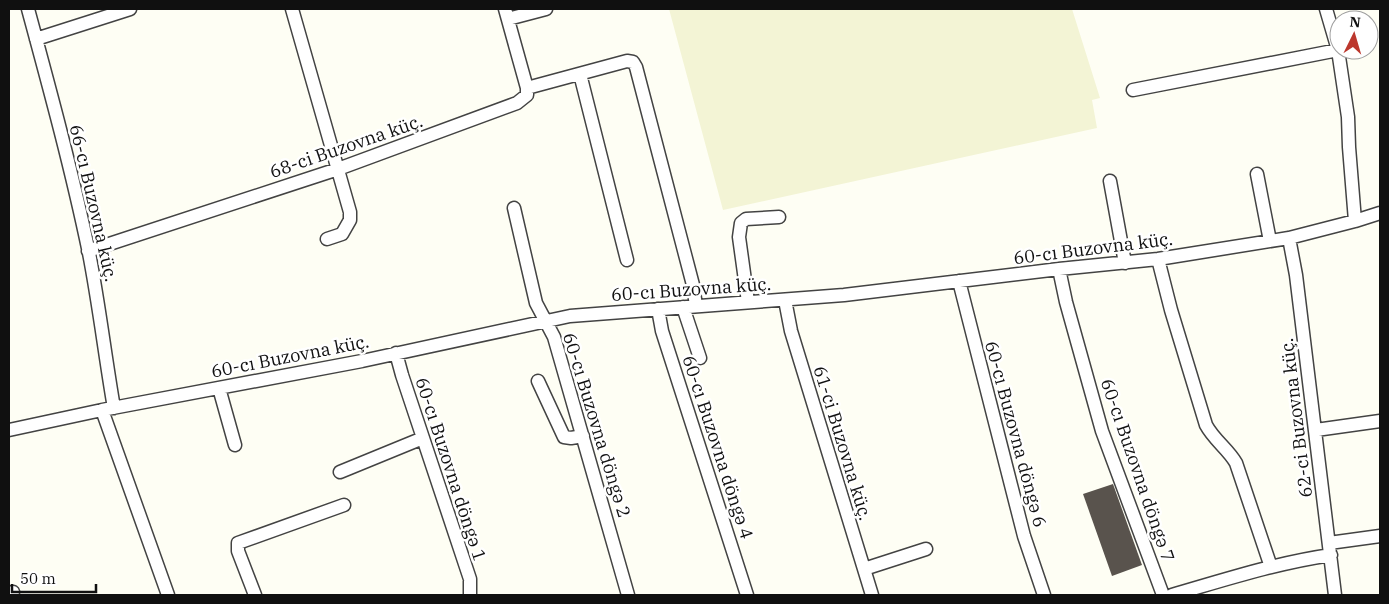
<svg xmlns="http://www.w3.org/2000/svg" width="1389" height="604" viewBox="0 0 1389 604" font-family="'IBM Plex Serif',serif">
<style>
.farmland{fill:#f3f4d5}
.building{fill:#59534d}
.lines{fill:none;stroke-linecap:round;stroke-linejoin:round}
.minor-casing{stroke:#434343;stroke-width:15}
.minor{stroke:#fff;stroke-width:12}
.labels{text-anchor:middle;dominant-baseline:central;stroke-width:5;stroke-linejoin:round;paint-order:stroke}
.street-label{font-size:18px;fill:#101010;stroke:#fff}
</style>
<rect width="100%" height="100%" fill="#fefef4"/>
<path class="farmland" d="M669 9H1072L1100 98 1092 100 1097 128 723 210Z"/>
<path class="building" d="M1113 484 1142 565 1112 576 1083 494Z"/>
<g class="lines">
<defs>
<path id="minor" d="M28 9C50 90 72 171 89 253 99 304 105 356 114 408
M292 9 350 212V220L342 234 327 239
M1326 9 1338 50 1348 117 1349 147 1355 221
M508 19 546 9
M36 39 130 9
M580 74 627 260
M527 88 627 61 633 62 636 67 693 285 696 306
M1133 90 1338 50
M1257 174 1270 241
M1110 181 1125 263
M514 208 536 303 554 337 628 595
M1289 238 1296 275 1335 595
M88 251 338 169 517 103 527 95V88L505 9
M1158 259 1171 310 1206 425C1214 440 1228 449 1236 463L1271 567
M1059 269 1066 302 1102 431 1163 595
M959 281 1024 536 1044 595
M785 300 791 331 872 595
M748 302 739 237 741 223 746 219 779 217
M683 307 700 358
M658 309 662 331 747 595
M396 353 402 375 470 579V595
M538 381 564 437 571 438 583 436
M219 388 235 445
M102 410 168 595
M9 430 102 410 362 361 570 316 844 295 1059 269 1158 259 1289 238 1355 221 1380 213
M1316 430 1380 421
M340 472 423 438
M1329 543 1380 536
M864 569 926 549
M9 593 13 592
M255 595 238 551V543L344 505
M1172 595C1224 580 1276 563 1331 555"/>
</defs>
<use href="#minor" class="minor-casing"/>
<use href="#minor" class="minor"/>
</g>
<g class="labels">
<g class="street-label">
<text transform="translate(346 146) rotate(-19)">68-ci Buzovna küç.</text>
<text transform="translate(94 203) rotate(77)">66-cı Buzovna küç.</text>
<text transform="translate(1093 248) rotate(-7)">60-cı Buzovna küç.</text>
<text transform="translate(691 289) rotate(-4)">60-cı Buzovna küç.</text>
<text transform="translate(290 356) rotate(-11)">60-cı Buzovna küç.</text>
<text transform="translate(1296 418) rotate(-97)">62-ci Buzovna küç.</text>
<text transform="translate(597 425) rotate(73)">60-cı Buzovna döngə 2</text>
<text transform="translate(1016 434) rotate(75)">60-cı Buzovna döngə 6</text>
<text transform="translate(843 443) rotate(73)">61-ci Buzovna küç.</text>
<text transform="translate(718 447) rotate(72)">60-cı Buzovna döngə 4</text>
<text transform="translate(451 469) rotate(72)">60-cı Buzovna döngə 1</text>
<text transform="translate(1138 470) rotate(71)">60-cı Buzovna döngə 7</text>
</g>
</g>
<rect width="1389" height="604" fill="none" stroke="#101010" stroke-width="20"/>
<g transform="translate(1354 35) rotate(5)"><circle r="24" fill="#ffffff" stroke="#9f9f9f"/>
<path d="M0-4L9 19L0 12L-9 19Z" fill="#bc372d"/>
<text y="-8" font-size="14" font-weight="bold" text-anchor="middle" fill="#101010">N</text>
</g>
<path d="M12 584v8h84v-8" fill="none" stroke="#101010" stroke-width="2.5"/>
<text x="20" y="584" font-size="15" fill="#101010" stroke="#ffffff" stroke-width="4" paint-order="stroke">50 m</text>
</svg>
